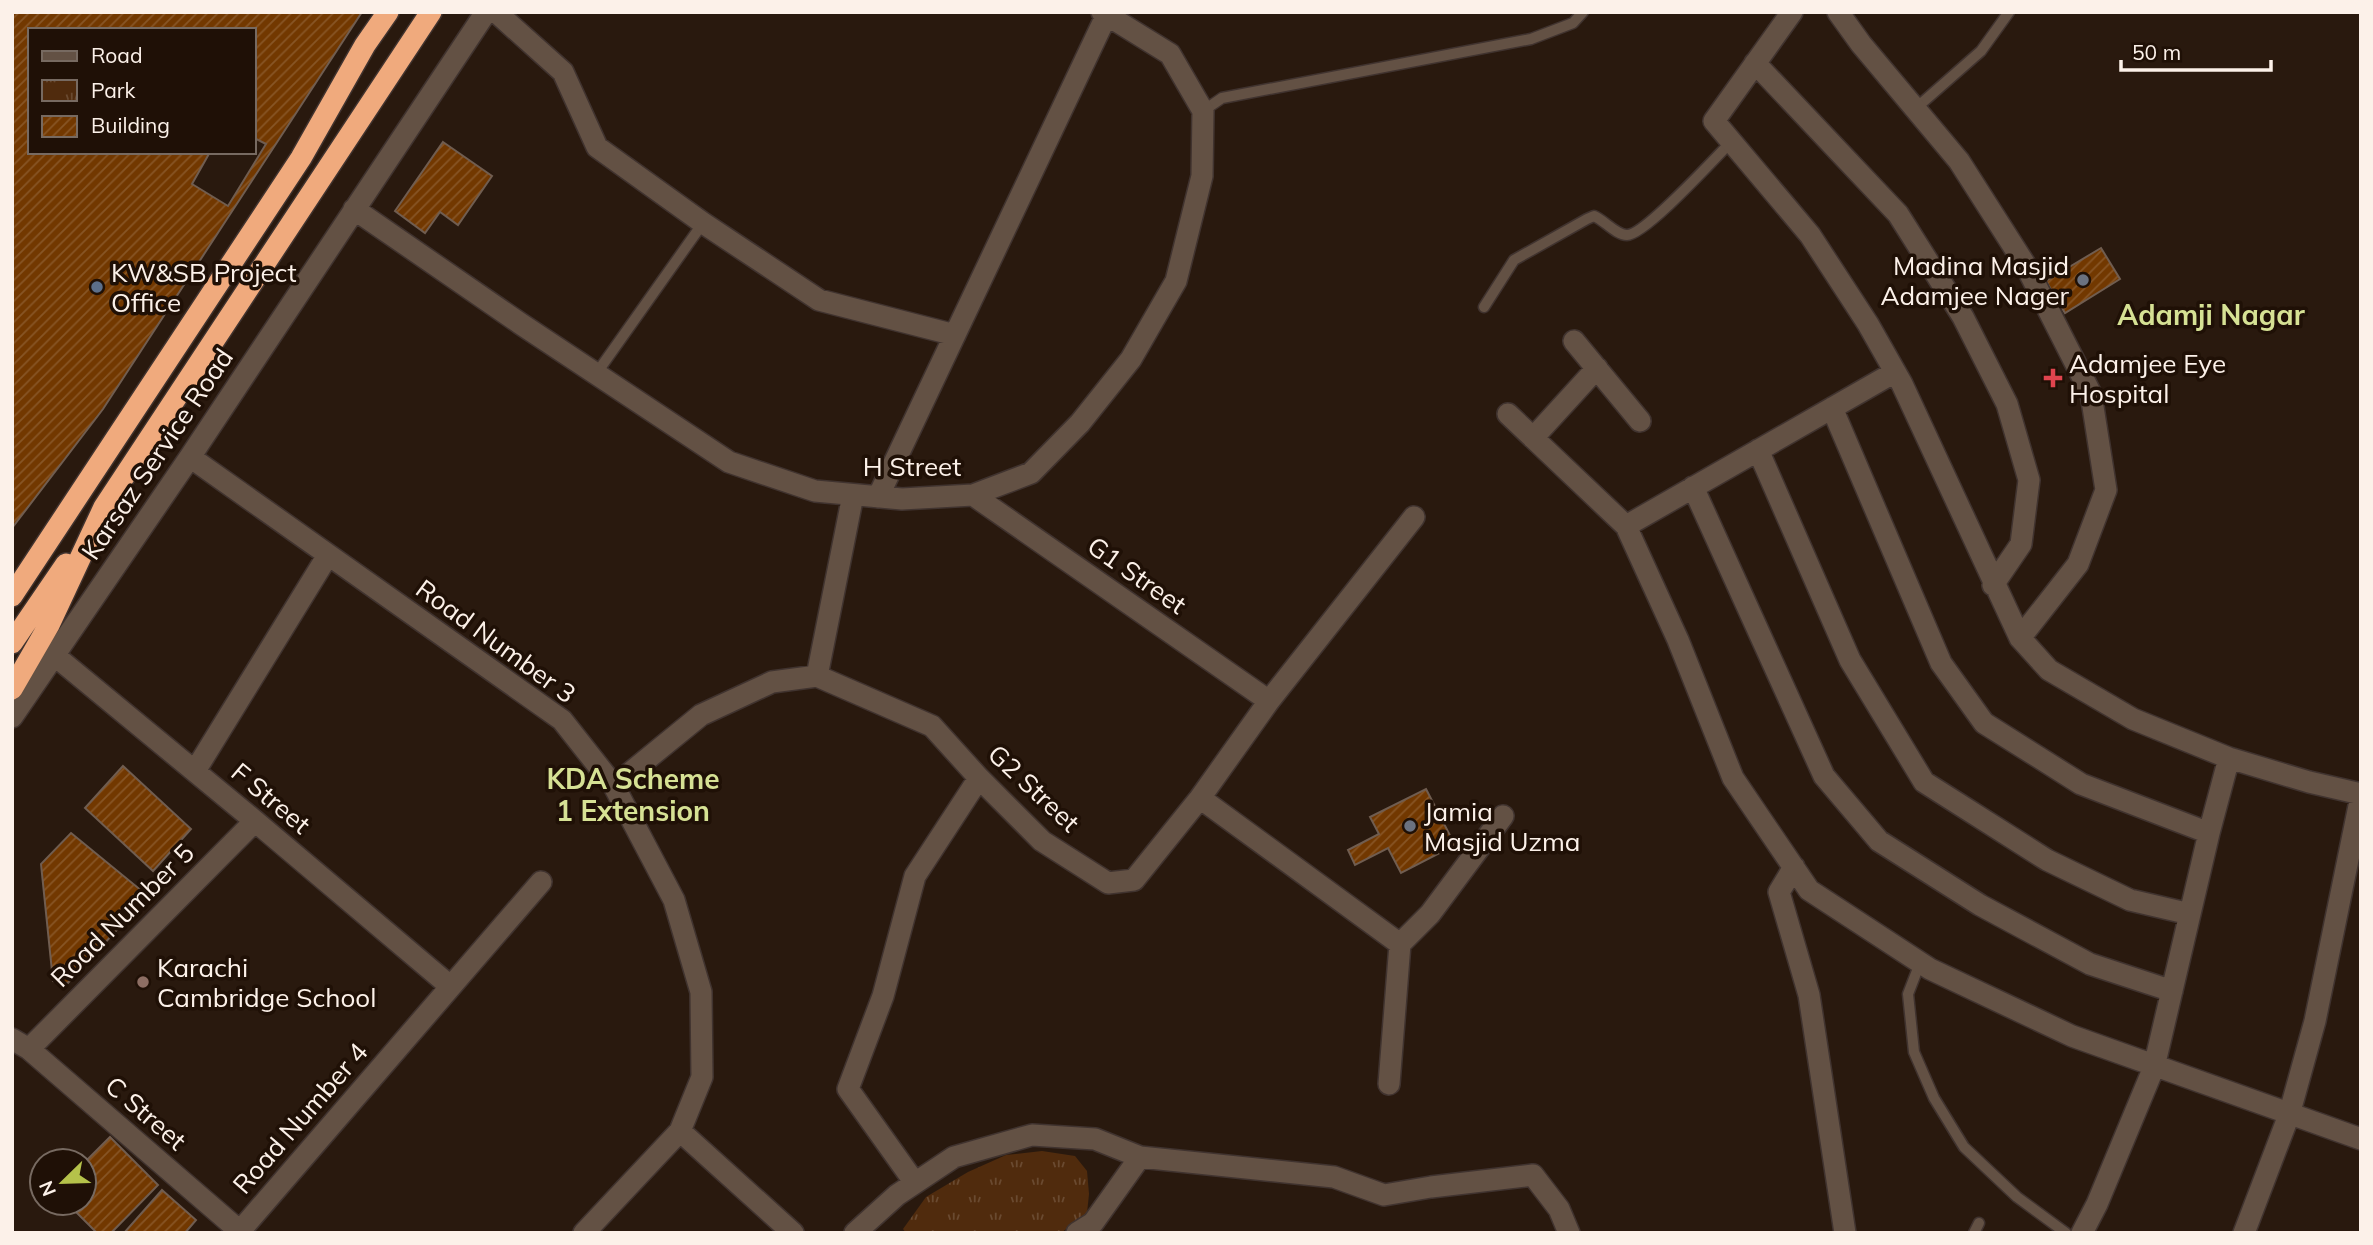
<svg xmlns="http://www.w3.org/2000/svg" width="2373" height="1245" viewBox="0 0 2373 1245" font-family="Mulish,sans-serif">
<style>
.park{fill:url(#park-tufts)}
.building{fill:url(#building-hatch);stroke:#705d50;stroke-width:2;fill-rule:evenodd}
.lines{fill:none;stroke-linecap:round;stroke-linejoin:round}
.lane-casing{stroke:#40332f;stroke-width:13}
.street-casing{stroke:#40332f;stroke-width:24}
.highway-casing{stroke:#40332f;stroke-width:24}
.lane{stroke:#635144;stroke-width:10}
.street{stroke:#635144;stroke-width:21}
.highway{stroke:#f0aa7d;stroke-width:21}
.worship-dot{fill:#6b7280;stroke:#1f1006;stroke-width:2.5}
.service-dot{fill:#5c6f8a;stroke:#1f1006;stroke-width:2.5}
.health-dot{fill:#e0444e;stroke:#1f1006;stroke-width:2.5}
.education-dot{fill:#8d6e63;stroke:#1f1006;stroke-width:2.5}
.labels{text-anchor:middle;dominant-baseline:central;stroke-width:7;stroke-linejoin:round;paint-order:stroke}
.poi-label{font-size:26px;fill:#fcf1e9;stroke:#1f1006;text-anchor:start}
.street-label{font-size:26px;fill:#fcf1e9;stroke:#1f1006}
.neighbourhood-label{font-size:28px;font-weight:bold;fill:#d6e194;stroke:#1f1006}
</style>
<defs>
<pattern id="park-tufts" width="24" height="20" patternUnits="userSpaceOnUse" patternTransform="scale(1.75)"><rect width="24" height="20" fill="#502b0d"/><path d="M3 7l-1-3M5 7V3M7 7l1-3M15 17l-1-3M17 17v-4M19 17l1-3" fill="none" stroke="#6a4a30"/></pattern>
<pattern id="building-hatch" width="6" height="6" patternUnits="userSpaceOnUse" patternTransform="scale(1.75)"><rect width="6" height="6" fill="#723800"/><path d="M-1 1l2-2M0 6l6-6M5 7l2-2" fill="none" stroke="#875525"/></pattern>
</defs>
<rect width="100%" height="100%" fill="#29190e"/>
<path class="park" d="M1042 1151 1075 1156 1087 1171 1089 1194 1087 1213 1061 1233H906L903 1229 926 1197 968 1172 1006 1155Z"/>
<path class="building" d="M12 12H362L103 409 12 528ZM30 30H254V152H30Z
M254 138 266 144 228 206 192 184 210 152H254Z
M443 142 492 176 458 225 440 212 425 233 395 211Z
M2101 248 2120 279 2065 313 2046 281Z
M123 766 191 829 153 871 85 808Z
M1426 789 1455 845 1401 873 1388 848 1355 865 1348 850 1379 834 1370 817Z
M71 833 148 896 68 983 53 981 41 864Z
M110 1137 158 1185 111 1233H97L67 1203H84V1163Z
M162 1190 196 1220 185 1233H124Z"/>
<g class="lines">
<defs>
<path id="lane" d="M1915 109 1981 51 2009 12
M1203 111 1222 98 1531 39 1573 23 1583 12
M1484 307 1514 260 1587 219 1594 216C1604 220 1616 235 1627 235 1645 235 1715 158 1731 142
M596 374 703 223
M1920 963 1908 994 1914 1052 1934 1098 1964 1147 2017 1197 2066 1233
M1974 1233 1979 1223"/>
<path id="street" d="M496 12 563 72 597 147 703 223 819 300 955 335
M1792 12 1714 121 1810 235 1868 324 1902 384 2020 638 2049 670 2133 719 2229 758 2309 782 2361 794
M1838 12 1861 44 1959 161 2026 266 2091 394 2106 490 2078 564 2020 638
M1755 63 1898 214 1963 317 2007 404 2029 480 2021 544 1993 585
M354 209 521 324 729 462 815 491 902 499 973 495 1031 473 1080 423 1131 359 1176 281 1202 176 1203 111 1170 54 1102 12
M1574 341 1640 421
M1832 408 1941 663 1984 723 2081 784 2209 833
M1508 414 1626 526 1678 640 1733 778 1809 890 1930 969 2072 1036 2361 1139
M1533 438 1597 368
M1758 450 1850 660 1924 782 2047 860 2130 900 2190 914
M190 457 562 720 614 786 674 900 701 992 702 1077 680 1131 584 1233
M1693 487 1824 776 1879 841 1980 905 2090 964 2172 991
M973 495 1269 701
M878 497 1108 12
M1626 526 1895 372
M54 655 255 821 450 986
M817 676 853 495
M12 717 190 457 486 12
M195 771 328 555
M614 786 701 715 772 682 817 676 932 726 979 778 1042 841 1108 883 1134 880 1200 798 1269 701 1414 517
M1200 798 1400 944 1430 914 1503 816
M1794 867 1779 892 1809 995 1845 1233
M12 1039 29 1049 242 1233
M29 1049 255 821
M1389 1084 1400 944
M680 1131 793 1233
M915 1183 848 1089 883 996 915 876 979 778
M240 1231 541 882
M855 1233 897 1195 954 1157 1032 1135 1095 1139 1140 1157 1334 1177 1384 1195 1431 1187 1533 1175 1559 1209 1569 1233
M1077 1233 1093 1223 1140 1157
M2082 1233 2097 1204 2154 1067 2209 833 2229 758
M2244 1233 2289 1115 2315 1021 2361 796"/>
<path id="highway" d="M12 596 301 158 365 45 388 12
M12 643 66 564
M12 689 49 625 104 507 431 12"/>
</defs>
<use href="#lane" class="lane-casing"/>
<use href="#street" class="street-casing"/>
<use href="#highway" class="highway-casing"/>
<use href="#lane" class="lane"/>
<use href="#street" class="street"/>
<use href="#highway" class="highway"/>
</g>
<g class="worship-dot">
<circle cx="2083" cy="280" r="7"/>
<circle cx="1410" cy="826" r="7"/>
</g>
<circle class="service-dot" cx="97" cy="287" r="7"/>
<path class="health-dot" d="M2049.5 367.5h7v7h7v7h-7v7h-7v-7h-7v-7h7z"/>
<circle class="education-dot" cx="143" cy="982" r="7"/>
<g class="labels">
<g class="poi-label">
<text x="2069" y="265" text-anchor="end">Madina Masjid<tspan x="2069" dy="30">Adamjee Nager</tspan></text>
<text x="111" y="272">KW&amp;SB Project<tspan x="111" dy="30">Office</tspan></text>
<text x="2069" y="363">Adamjee Eye<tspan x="2069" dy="30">Hospital</tspan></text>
<text x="1424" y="811">Jamia<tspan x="1424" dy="30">Masjid Uzma</tspan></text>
<text x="157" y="967">Karachi<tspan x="157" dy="30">Cambridge School</tspan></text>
</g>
<g class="street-label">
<text transform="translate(157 454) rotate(-56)">Karsaz Service Road</text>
<text x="912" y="466">H Street</text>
<text transform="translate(1137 575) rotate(35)">G1 Street</text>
<text transform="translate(496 641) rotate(36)">Road Number 3</text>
<text transform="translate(1034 788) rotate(43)">G2 Street</text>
<text transform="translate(271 798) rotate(40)">F Street</text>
<text transform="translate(122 915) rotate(-45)">Road Number 5</text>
<text transform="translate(146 1113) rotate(41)">C Street</text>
<text transform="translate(300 1118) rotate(-49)">Road Number 4</text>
</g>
<g class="neighbourhood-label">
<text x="2211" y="314">Adamji Nagar</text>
<text x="633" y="778">KDA Scheme<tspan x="633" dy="32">1 Extension</tspan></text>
</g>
</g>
<rect width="2373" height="1245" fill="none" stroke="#fcf1e9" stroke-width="28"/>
<rect x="28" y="28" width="228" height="126" fill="#1f1006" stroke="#776a61" stroke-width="2"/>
<rect x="42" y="51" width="35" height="10" fill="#635144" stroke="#776a61" stroke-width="2"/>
<text x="91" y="63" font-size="21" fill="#fcf1e9">Road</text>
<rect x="42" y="80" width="35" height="21" fill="url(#park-tufts)" stroke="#776a61" stroke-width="2"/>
<text x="91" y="98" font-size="21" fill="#fcf1e9">Park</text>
<rect x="42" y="116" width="35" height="21" fill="url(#building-hatch)" stroke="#776a61" stroke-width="2"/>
<text x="91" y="133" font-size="21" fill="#fcf1e9">Building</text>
<g transform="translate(63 1182) rotate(247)"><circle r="33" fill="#1f1006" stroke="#776a61" stroke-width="2"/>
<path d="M0-5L12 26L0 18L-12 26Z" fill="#b5c24a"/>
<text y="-10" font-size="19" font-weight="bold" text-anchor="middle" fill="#fcf1e9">N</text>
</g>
<path d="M2121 60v10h150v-10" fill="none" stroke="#fcf1e9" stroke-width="3.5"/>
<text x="2132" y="60" font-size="21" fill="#fcf1e9" stroke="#1f1006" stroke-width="5" paint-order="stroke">50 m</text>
</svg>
